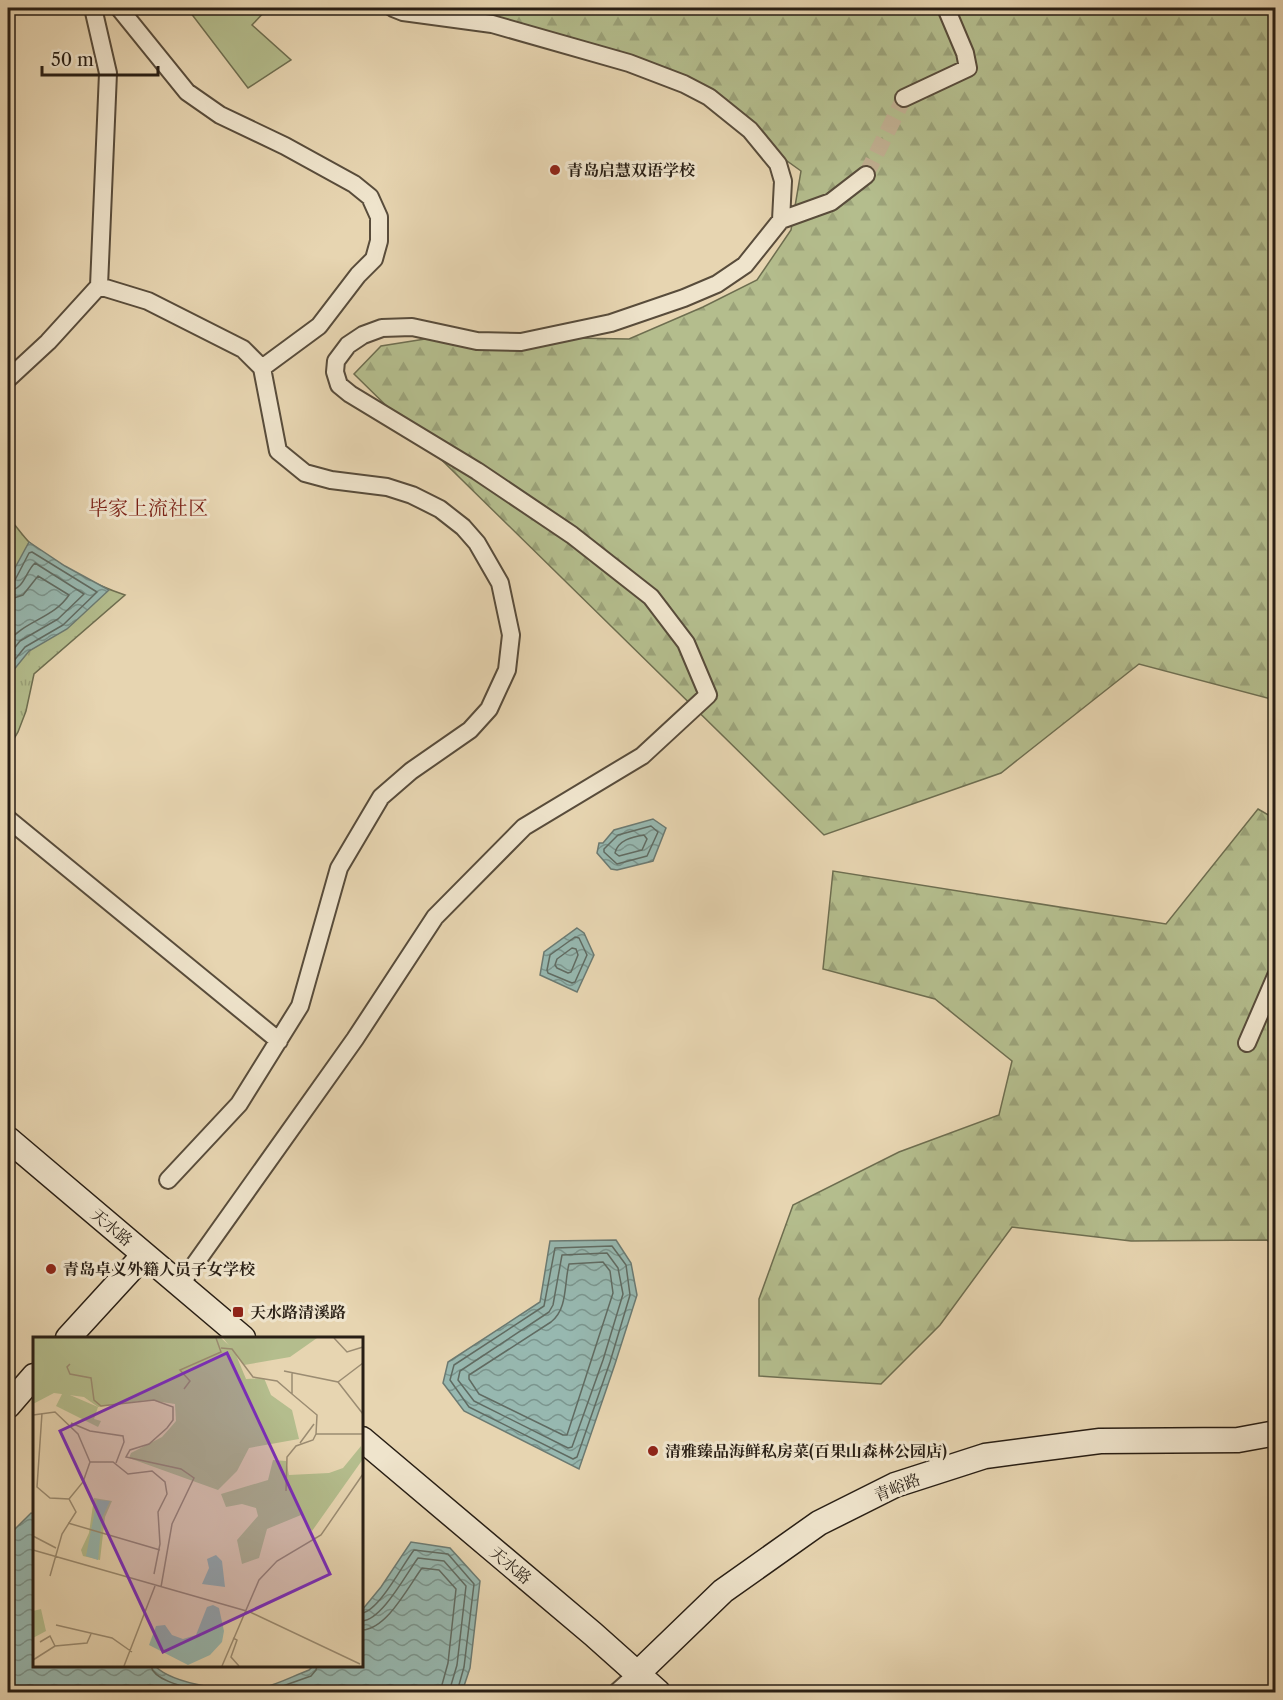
<svg xmlns="http://www.w3.org/2000/svg" width="1283" height="1700" viewBox="0 0 1283 1700" font-family="'Libre Caslon Text','Noto Serif SC',serif">
<style>
.forest{fill:url(#forest-firs);stroke:#6e6e50;stroke-width:1.5}
.park{fill:url(#park-tufts);stroke:#6e6e50;stroke-width:1.5}
.garden{fill:#b4bd8d;stroke:#6e6e50;stroke-width:1.5}
.water{fill:url(#water-waves);stroke:#6b7a72;stroke-width:1.5}
.lines{fill:none;stroke-linecap:round;stroke-linejoin:round}
.shore{stroke:#606b62;stroke-width:1.5}
.street-tunnel{stroke:#c1b092;stroke-width:16;stroke-dasharray:16 8;stroke-linecap:butt}
.street-casing{stroke:#584c3b;stroke-width:20}
.secondary-casing{stroke:#281e14;stroke-width:27}
.street{stroke:#efe4cc;stroke-width:16}
.secondary{stroke:#efe4cc;stroke-width:24}
.poi-dot{fill:#8f2418;stroke:#efe4cc;stroke-width:2}
.labels{text-anchor:middle;dominant-baseline:central;stroke-width:6;stroke-linejoin:round;paint-order:stroke}
.poi-label{font-size:16px;font-weight:bold;fill:#281e14;stroke:#efe4cc;text-anchor:start}
.street-label{font-size:16px;fill:#281e14;stroke:#efe4cc}
.quarter-label{font-size:20px;fill:#7a1f14;stroke:#efe4cc}
.inset-road{fill:none;stroke:#9b8c72;stroke-width:1.5}
.view{fill:#7b2cbf;fill-opacity:0.15;stroke:#7b2cbf;stroke-width:3}
.inset-edge{fill:none;stroke:#281e14;stroke-width:3}
</style>
<defs>
<pattern id="forest-firs" width="22" height="20" patternUnits="userSpaceOnUse" patternTransform="scale(1.5)"><rect width="22" height="20" fill="#b4bd8d"/><path d="M5 1l3.5 6h-7zM16 11l3.5 6h-7z" fill="#9ba279"/></pattern>
<pattern id="park-tufts" width="24" height="20" patternUnits="userSpaceOnUse" patternTransform="scale(1.5)"><rect width="24" height="20" fill="#b4bd8d"/><path d="M3 7l-1-3M5 7V3M7 7l1-3M15 17l-1-3M17 17v-4M19 17l1-3" fill="none" stroke="#9ba279"/></pattern>
<pattern id="water-waves" width="16" height="10" patternUnits="userSpaceOnUse" patternTransform="scale(1.5)"><rect width="16" height="10" fill="#97b8b0"/><path d="M0 5q4-4 8 0t8 0" fill="none" stroke="#7b958e"/></pattern>
</defs>
<rect width="100%" height="100%" fill="#e7d5b1"/>
<filter id="stains"><feTurbulence type="fractalNoise" baseFrequency=".00333" numOctaves="4"/><feColorMatrix values="0 0 0 0 .2 0 0 0 0 .09 0 0 0 0 .02 0 0 0 .5 -.17"/></filter>
<radialGradient id="worn" r=".72"><stop offset=".6" stop-color="#630" stop-opacity="0"/><stop offset="1" stop-color="#630" stop-opacity=".3"/></radialGradient>
<path class="forest" d="M458 8H1275V700L1139 664 1001 773 824 835 354 374 381 346 444 336 629 339 703 307 757 280 791 230 801 171 649 62Z
M1258 809 1275 819V1248L1267 1240 1131 1241 1012 1227 940 1325 881 1384 759 1376V1299L793 1205 899 1152 999 1115 1012 1061 935 999 823 969 833 871 1166 924Z"/>
<path class="park" d="M14 524C19 530 24 537 29 542 56 565 92 584 125 595L34 674 26 711 18 732 8 749V535Z"/>
<path class="garden" d="M187 8H268L252 25 291 60 248 88Z"/>
<path class="water" d="M29 542 65 566 109 590 67 629 29 651 12 672 9 683 13 698 8 711V600L10 577Z
M653 819 666 828 653 861 617 870 611 869 597 853 599 843H603L614 830Z
M577 928 584 933 594 955 577 992 540 975 544 952Z
M616 1240 631 1263 637 1295 615 1364 579 1469 464 1411 443 1383 448 1362 540 1302 550 1241Z
M31 1513 34 1514V1666H155C174 1685 234 1693 261 1688 277 1685 293 1676 309 1670L313 1666H362V1610L381 1587 411 1542 450 1548 480 1581 470 1668 462 1692H8V1536Z"/>
<g class="lines">
<path class="shore" d="M8 583 15 580 29 553 32 552 97 592 63 625 25 647 8 668
M8 591C25 589 25 572 35 563L84 594 58 619 20 641 8 656
M8 600 23 595 38 576 69 595C54 618 24 621 8 642
M651 826 658 832 647 856 617 864 604 852V849L618 835Z
M644 835 647 839 642 850 619 856 615 853C618 840 632 837 644 835Z
M575 937 579 938 587 955 575 982 572 983 548 973 547 970 550 955Z
M572 948 576 949 578 955 571 972 568 973 557 968 555 965 557 959Z
M612 1246 626 1265 630 1295 610 1362 577 1457 573 1459 469 1407 450 1380 454 1365 544 1306 555 1248Z
M607 1253 618 1268 623 1294 603 1360 572 1447 568 1448 474 1401 458 1380 460 1371 549 1312 553 1305 562 1255Z
M603 1262 610 1271 613 1293 567 1435H563L479 1394 469 1379V1375L551 1322C568 1309 564 1283 569 1264Z
M362 1613C379 1611 403 1564 414 1550L448 1554 474 1584 464 1667 457 1692
M362 1621C382 1620 406 1574 418 1558L444 1561 466 1586 457 1665 449 1692
M362 1630C387 1629 408 1587 422 1568L439 1570 456 1589 448 1663 440 1692
M151 1666C154 1682 191 1688 205 1692
M266 1692 311 1676 316 1670 317 1666"/>
<path class="street-tunnel" d="M866 175 904 98"/>
<defs>
<path id="street" d="M119 8 187 92 220 115 285 146 354 184 370 197 379 217V241L374 259 358 275 319 326 262 368
M904 98 968 68 965 53 946 8
M781 220 831 202 866 175
M99 286 148 301 243 349 262 368 278 451 305 473 331 480 387 487 412 495 440 509 463 527 477 543 500 583 511 635 507 670 489 709 470 730 411 771 381 797 339 868 300 1006 239 1104 168 1180
M8 379 48 342 99 286 108 73 93 8
M8 819 279 1041
M1247 1043 1276 976
M180 1285 355 1039 435 917 524 827 642 756 708 695 686 643 651 597 572 535 477 471 350 394 339 385 335 372 336 361 348 345 363 335 382 328 412 327 477 341 521 342 611 323 684 298 717 284 745 265 781 220 783 181 778 164 750 130 709 97 684 84 629 63 492 24 403 12 393 8
M617 1692 637 1674"/>
<path id="secondary" d="M8 1139 243 1338
M68 1338 144 1255
M8 1406 34 1376
M362 1439 593 1634 658 1692
M637 1674 723 1591 819 1523 895 1485 985 1456 1100 1441 1238 1440 1276 1433"/>
</defs>
<use href="#street" class="street-casing"/>
<use href="#secondary" class="secondary-casing"/>
<use href="#street" class="street"/>
<use href="#secondary" class="secondary"/>
</g>
<g class="poi-dot">
<circle cx="555" cy="170" r="6"/>
<circle cx="51" cy="1269" r="6"/>
<rect x="232" y="1306" width="12" height="12" rx="3"/>
<circle cx="653" cy="1451" r="6"/>
</g>
<g class="labels">
<g class="poi-label">
<text x="567" y="170">青岛启慧双语学校</text>
<text x="63" y="1269">青岛卓义外籍人员子女学校</text>
<text x="250" y="1312">天水路清溪路</text>
<text x="665" y="1451">清雅臻品海鲜私房菜(百果山森林公园店)</text>
</g>
<g class="street-label">
<text transform="translate(112 1227) rotate(40)">天水路</text>
<text transform="translate(897 1487) rotate(-22)">青峪路</text>
<text transform="translate(511 1565) rotate(40)">天水路</text>
</g>
<g class="quarter-label">
<text x="148" y="508">毕家上流社区</text>
</g>
</g>
<g transform="translate(33 1337)">
<rect width="330" height="330" fill="#e7d5b1"/>
<path d="M0 1H188L201 13 213 42 231 41 238 58 259 73 266 102 216 111 204 134 185 153 96 121 98 116 129 100 137 91 143 84 142 67 115 63 65 70 51 60 21 56 0 67ZM328 109 330 122 279 194 268 178 234 192 226 221 209 227 204 203 225 179 223 171 209 167 193 170 188 157 235 143 240 123 253 124 256 138 296 136 310 131ZM8 272 13 294 0 301V274Z" fill="#b4bd8d"/>
<path d="M82 1H118L129 9 134 3 139 6 126 24 97 5 77 27 65 20Z" fill="#b4bd8d"/>
<path d="M190 1H284L257 20 211 28ZM61 161 79 164 72 180 67 223 50 219 48 213 56 196Z" fill="#b4bd8d"/>
<path d="M30 55 65 70 61 82 68 84 65 90 23 69Z" fill="#b4bd8d"/>
<path d="M64 163 77 164 69 181 65 223 53 219ZM183 218 189 224 192 250 169 247 176 231 174 222ZM180 268 186 271 191 294 189 305 177 318 155 328 116 308 123 289 132 288 139 298 150 302 163 298 174 270Z" fill="#97b8b0"/>
<path class="inset-road" d="M301 1 314 15 330 10M188 11 199 12 220 40 244 44 259 57M37 27 34 30 37 37 58 41 61 63 68 69 121 63 140 70V83L134 91 116 107 97 113 93 120 148 132 161 141 139 187 128 250M251 34 305 45 330 77M259 36V57L284 78 283 97M305 45 330 26M151 52 157 44 147 33 188 15 183 1M9 76 4 150 17 161 36 162 43 175 29 197 17 239M0 78 22 75 45 97 57 125 50 145 36 162M38 86 57 94 90 99 91 105 83 126M283 97H330M267 106 281 87M57 125H80L95 137 119 134 132 145 134 157 125 175 127 207 121 237M253 154 254 120 263 109 280 103 283 97M35 186 127 213M0 199 23 211M0 213 217 275 327 327M23 288 79 301 99 315M200 301 204 303 198 320 206 329M7 305 17 299 22 309M0 323 22 309 54 306 58 297M91 329 122 249M189 329 226 243 244 224 288 198 330 137"/>
<path class="view" d="M194 16 297 237 130 315 27 94Z"/>
<rect width="330" height="330" class="inset-edge"/>
</g>
<rect width="1283" height="1700" fill="none" stroke="#e7d5b1" stroke-width="30"/>
<rect x="9" y="9" width="1265" height="1682" fill="none" stroke="#281e14" stroke-width="3"/>
<rect x="15" y="15" width="1253" height="1670" fill="none" stroke="#281e14" stroke-width="1.5"/>
<path d="M42 66v9h116v-9" fill="none" stroke="#281e14" stroke-width="3"/>
<text x="51" y="66" font-size="18" fill="#281e14" stroke="#efe4cc" stroke-width="4.5" paint-order="stroke">50 m</text>
<rect width="100%" height="100%" filter="url(#stains)"/>
<rect width="100%" height="100%" fill="url(#worn)"/>
</svg>
